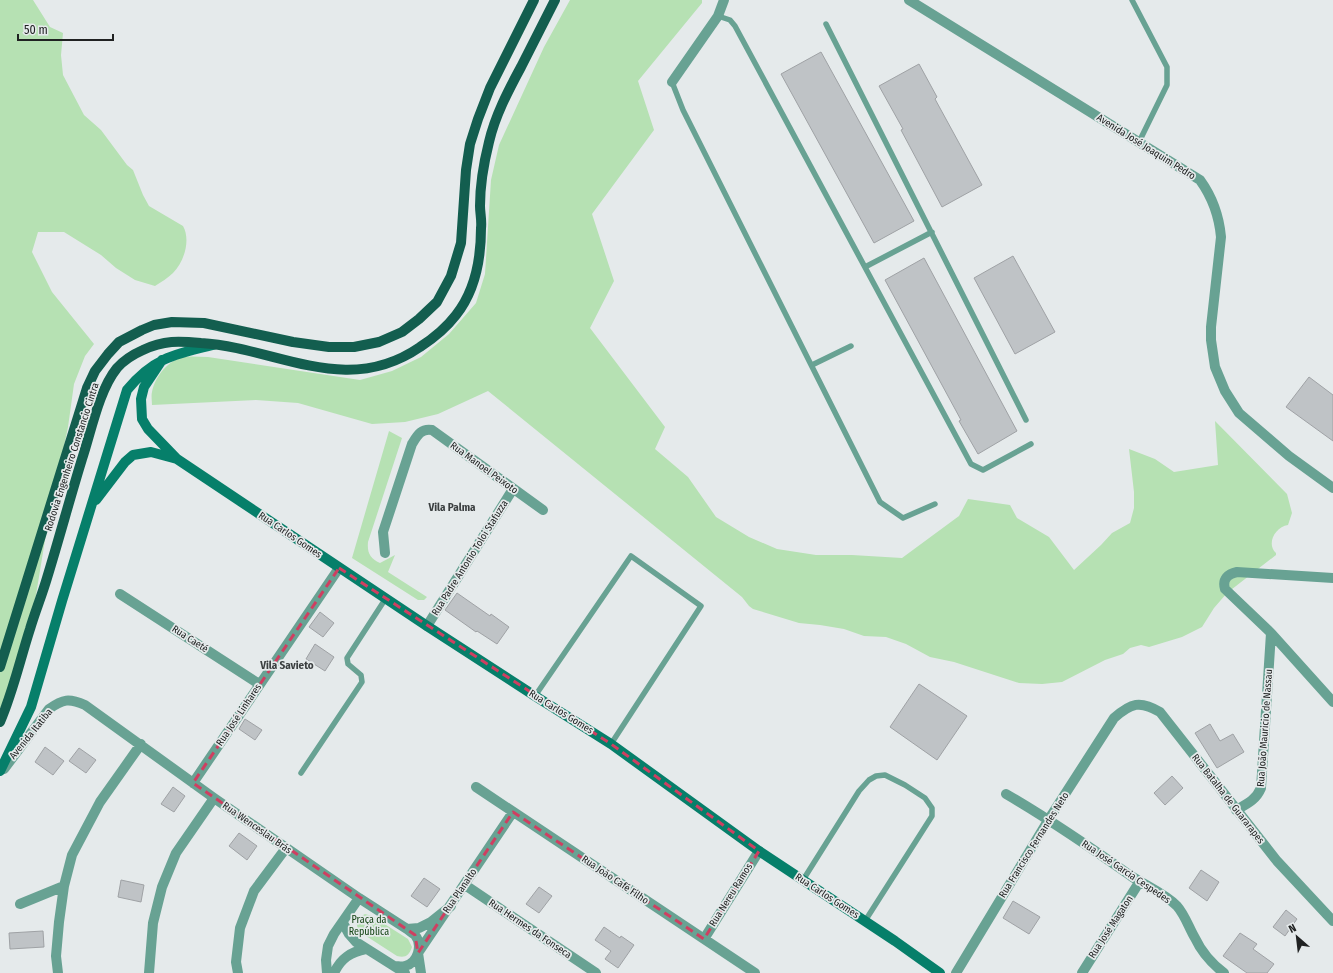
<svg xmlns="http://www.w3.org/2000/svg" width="1333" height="973" viewBox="0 0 1333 973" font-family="'Fira Sans Condensed',sans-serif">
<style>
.green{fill:#b6e1b3}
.building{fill:#bfc3c6;stroke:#9fa2a5}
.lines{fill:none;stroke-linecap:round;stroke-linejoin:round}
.service{stroke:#68a293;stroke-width:5.5}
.minor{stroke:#68a293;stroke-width:10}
.secondary{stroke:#067f6a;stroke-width:10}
.primary{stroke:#135e4f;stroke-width:10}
.marked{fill:none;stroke:#cf3f61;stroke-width:3;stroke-dasharray:8 5;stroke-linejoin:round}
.labels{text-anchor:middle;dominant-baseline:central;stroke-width:3.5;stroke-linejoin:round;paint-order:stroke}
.street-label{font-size:10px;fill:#202222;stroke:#e5eaeb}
.park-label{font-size:10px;fill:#124212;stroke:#e5eaeb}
.neighbourhood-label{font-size:11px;font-weight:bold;fill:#3b3f40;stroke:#e5eaeb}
</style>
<rect width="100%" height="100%" fill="#e5eaeb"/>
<path class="green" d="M0 0H33L50 27 63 33 61 55 63 75 84 115 101 130 127 165 133 170 143 195 149 206 183 226C191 240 184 262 173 273 168 278 161 282 155 286L135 280 116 268 101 255 64 232H38L32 252 52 292 94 344 85 356 74 384 68 427 46 534 36 595 18 668 0 709Z
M570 0H702V3L638 81 654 130 592 214 614 281 590 328 665 427 655 449 688 477 716 517 749 537 777 549 816 555H852L902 558 959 516 968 499 1010 505 1017 518 1049 537 1074 570 1101 545 1112 533 1130 523 1134 508V492L1129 449 1155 459 1174 472 1218 465 1215 421 1287 494 1292 513 1288 525C1275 527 1266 544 1276 553V555L1227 593 1214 608 1202 627 1182 637 1149 647 1141 645 1130 648 1123 654 1105 660 1062 682 1042 684 1019 683 954 662 930 657 906 644 886 637 864 636 844 629 820 625 799 623 753 609 749 606 742 597 488 391 438 414 405 422 372 424 298 403 256 400 152 405C152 401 151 396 152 392 155 376 169 359 185 357 192 356 200 357 208 357L360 380 392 371 421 357 449 334 476 303 485 274 491 180 499 145 544 47Z
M389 431 402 438 368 542C367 553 370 558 380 563L395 555 388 572 427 597 424 600H418L352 558Z
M365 914 372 916 408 939 412 947C409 956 405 958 397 956L363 934C354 927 355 919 365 914Z"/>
<path class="building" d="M821 52 914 221 874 243 781 74Z
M919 64 937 97 935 99 982 185 942 207 901 130 903 129 879 86Z
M1013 256 1055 332 1015 354 974 278Z
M924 258 1017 431 978 454 959 421 961 420 885 280Z
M1309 377 1333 395V441L1286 407Z
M457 593 490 616 491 614 509 627 497 644 477 631 476 632 445 610Z
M320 612 334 623 323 637 309 627Z
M315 644 334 657 325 671 306 659Z
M919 684 967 716 937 760 890 727Z
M245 719 262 730 255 740 239 729Z
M1210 724 1220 741 1233 734 1244 752 1217 768 1195 733Z
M45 747 64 761 53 775 35 762Z
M79 748 96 760 86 773 69 761Z
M1172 776 1183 788 1165 805 1154 793Z
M173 787 185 796 174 812 161 804Z
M239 833 257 846 247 860 229 846Z
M1201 870 1219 882 1207 901 1189 888Z
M424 878 440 889 427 907 411 896Z
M121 880 144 885 141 902 118 897Z
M539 887 552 896 539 913 526 904Z
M1013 901 1040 917 1029 934 1003 918Z
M1286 910 1297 919 1285 936 1273 927Z
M604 927 620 938 621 936 634 945 618 968 605 959 611 951 595 940Z
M43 931 44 947 10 949 9 933Z
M1240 933 1257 944 1253 949 1274 964 1267 973H1247L1223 956Z"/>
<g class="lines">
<path class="service" d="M1132 0 1167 67V85L1139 142
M718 16 730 20 735 26 971 464 983 470 1031 444
M826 24 1026 420
M672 82 683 110 880 502 903 518 935 504
M865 267 932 232
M812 365 851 346
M535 696 631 556 701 606 611 744
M301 773 360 685 362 682 361 675 348 664 347 658 386 598
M803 880 859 791 869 780 876 776 885 775 905 785 925 798 932 808V816L865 921"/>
<path class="minor" d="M909 0 1200 180C1213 198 1219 215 1221 237L1211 327V340L1215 367 1225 391 1239 413 1289 456 1333 488
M672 82 718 16 724 0
M385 553 383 532 412 444C417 436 421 428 432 430L543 510
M1333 578 1237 572C1228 574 1222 579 1225 589L1271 633 1333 702
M120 594 259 684
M427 626 513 489
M4 769 49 709C63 699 69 698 85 705L214 798 359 898 407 929 419 928 431 922 451 906
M193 783 339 568
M476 787 755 973
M1006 794C1049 819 1090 847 1131 876 1146 886 1164 893 1177 906 1185 915 1189 928 1195 938 1202 953 1211 963 1224 973
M1236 810C1247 804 1256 800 1261 788L1271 633
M465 885 596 973
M20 904 64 886
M343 923 349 934 356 942 405 973
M704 939 759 851
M395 966C398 966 402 967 405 966 418 963 423 945 415 935 413 933 409 931 407 929
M58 973 56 956 59 922 64 886 72 855 100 802 141 744
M149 973 153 923 162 887 176 853 214 798
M238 973 236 962 240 928 254 891 286 848
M327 973 326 960 328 946 334 934 359 898
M334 973C341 958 351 952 366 949
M421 973 418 953 513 812
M956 973 1049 819 1114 718C1131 703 1140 700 1160 712L1277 861 1333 921
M1082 973 1140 881"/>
<path class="secondary" d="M162 360 144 387 141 399 142 419 148 429 177 459 427 626 535 696 611 744 759 851 895 941 940 973
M96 500 125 462 133 455 151 452 177 459
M0 771 31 707 62 601 127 390C153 358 175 354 213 345"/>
<path class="primary" d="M0 667 87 388 95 371 108 354 119 342 142 330 154 325 172 322 204 323 293 342 329 347H354L379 342 402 332 419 319 437 302 451 276 461 243 466 170 470 144 478 119 490 88 534 0
M0 722C13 692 20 660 30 629 35 612 42 595 47 578 59 539 70 498 82 459 91 432 99 390 117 368 124 360 134 354 143 350 164 340 179 341 201 343 278 348 346 398 420 347 434 338 446 328 456 315 475 291 481 257 481 228 482 221 480 213 480 206 480 185 484 162 489 142 495 116 508 91 521 67 532 45 544 22 555 0"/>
</g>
<path class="marked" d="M339 568 611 744 759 851 704 939 513 812 418 953 415 935 193 783Z"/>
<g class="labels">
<g class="street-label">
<text transform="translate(1146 147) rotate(32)">Avenida José Joaquim Pedro</text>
<text transform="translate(72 457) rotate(-72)">Rodovia Engenheiro Constancio Cintra</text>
<text transform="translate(484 468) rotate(36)">Rua Manoel Peixoto</text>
<text transform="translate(290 535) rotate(34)">Rua Carlos Gomes</text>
<text transform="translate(470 558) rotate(-58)">Rua Padre Antonio Toloi Stafuzza</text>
<text transform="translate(190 639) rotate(33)">Rua Caeté</text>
<text transform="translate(561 712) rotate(32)">Rua Carlos Gomes</text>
<text transform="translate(239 715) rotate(-56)">Rua José Linhares</text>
<text transform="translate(1265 728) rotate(-86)">Rua João Mauricio de Nassau</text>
<text transform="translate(31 734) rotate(-51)">Avenida Itatiba</text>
<text transform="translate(1228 799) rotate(52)">Rua Batalha de Guararapes</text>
<text transform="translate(257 828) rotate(35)">Rua Wenceslau Brás</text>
<text transform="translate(1034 845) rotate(-58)">Rua Francisco Fernandes Neto</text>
<text transform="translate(1126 872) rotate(34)">Rua José Garcia Cespedes</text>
<text transform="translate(615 880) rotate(34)">Rua João Café Filho</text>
<text transform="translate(460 891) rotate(-56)">Rua Planalto</text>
<text transform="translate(731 895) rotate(-58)">Rua Nereu Ramos</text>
<text transform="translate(827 896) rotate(33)">Rua Carlos Gomes</text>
<text transform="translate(1111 927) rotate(-57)">Rua José Magaton</text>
<text transform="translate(530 929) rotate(34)">Rua Hermes da Fonseca</text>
</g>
<g class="park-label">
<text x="369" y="920">Praça da<tspan x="369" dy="12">República</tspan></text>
</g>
<g class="neighbourhood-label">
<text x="452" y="507">Vila Palma</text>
<text x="287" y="665">Vila Savieto</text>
</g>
</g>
<g transform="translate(1297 937) rotate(332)" stroke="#e5eaeb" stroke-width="3" paint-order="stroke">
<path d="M0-3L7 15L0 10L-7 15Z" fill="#202222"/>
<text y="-6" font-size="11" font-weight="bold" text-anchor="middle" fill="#202222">N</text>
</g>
<path d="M18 34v6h95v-6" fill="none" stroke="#202222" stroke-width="2"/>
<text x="24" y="34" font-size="12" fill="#202222" stroke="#e5eaeb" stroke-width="3" paint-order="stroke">50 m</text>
</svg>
